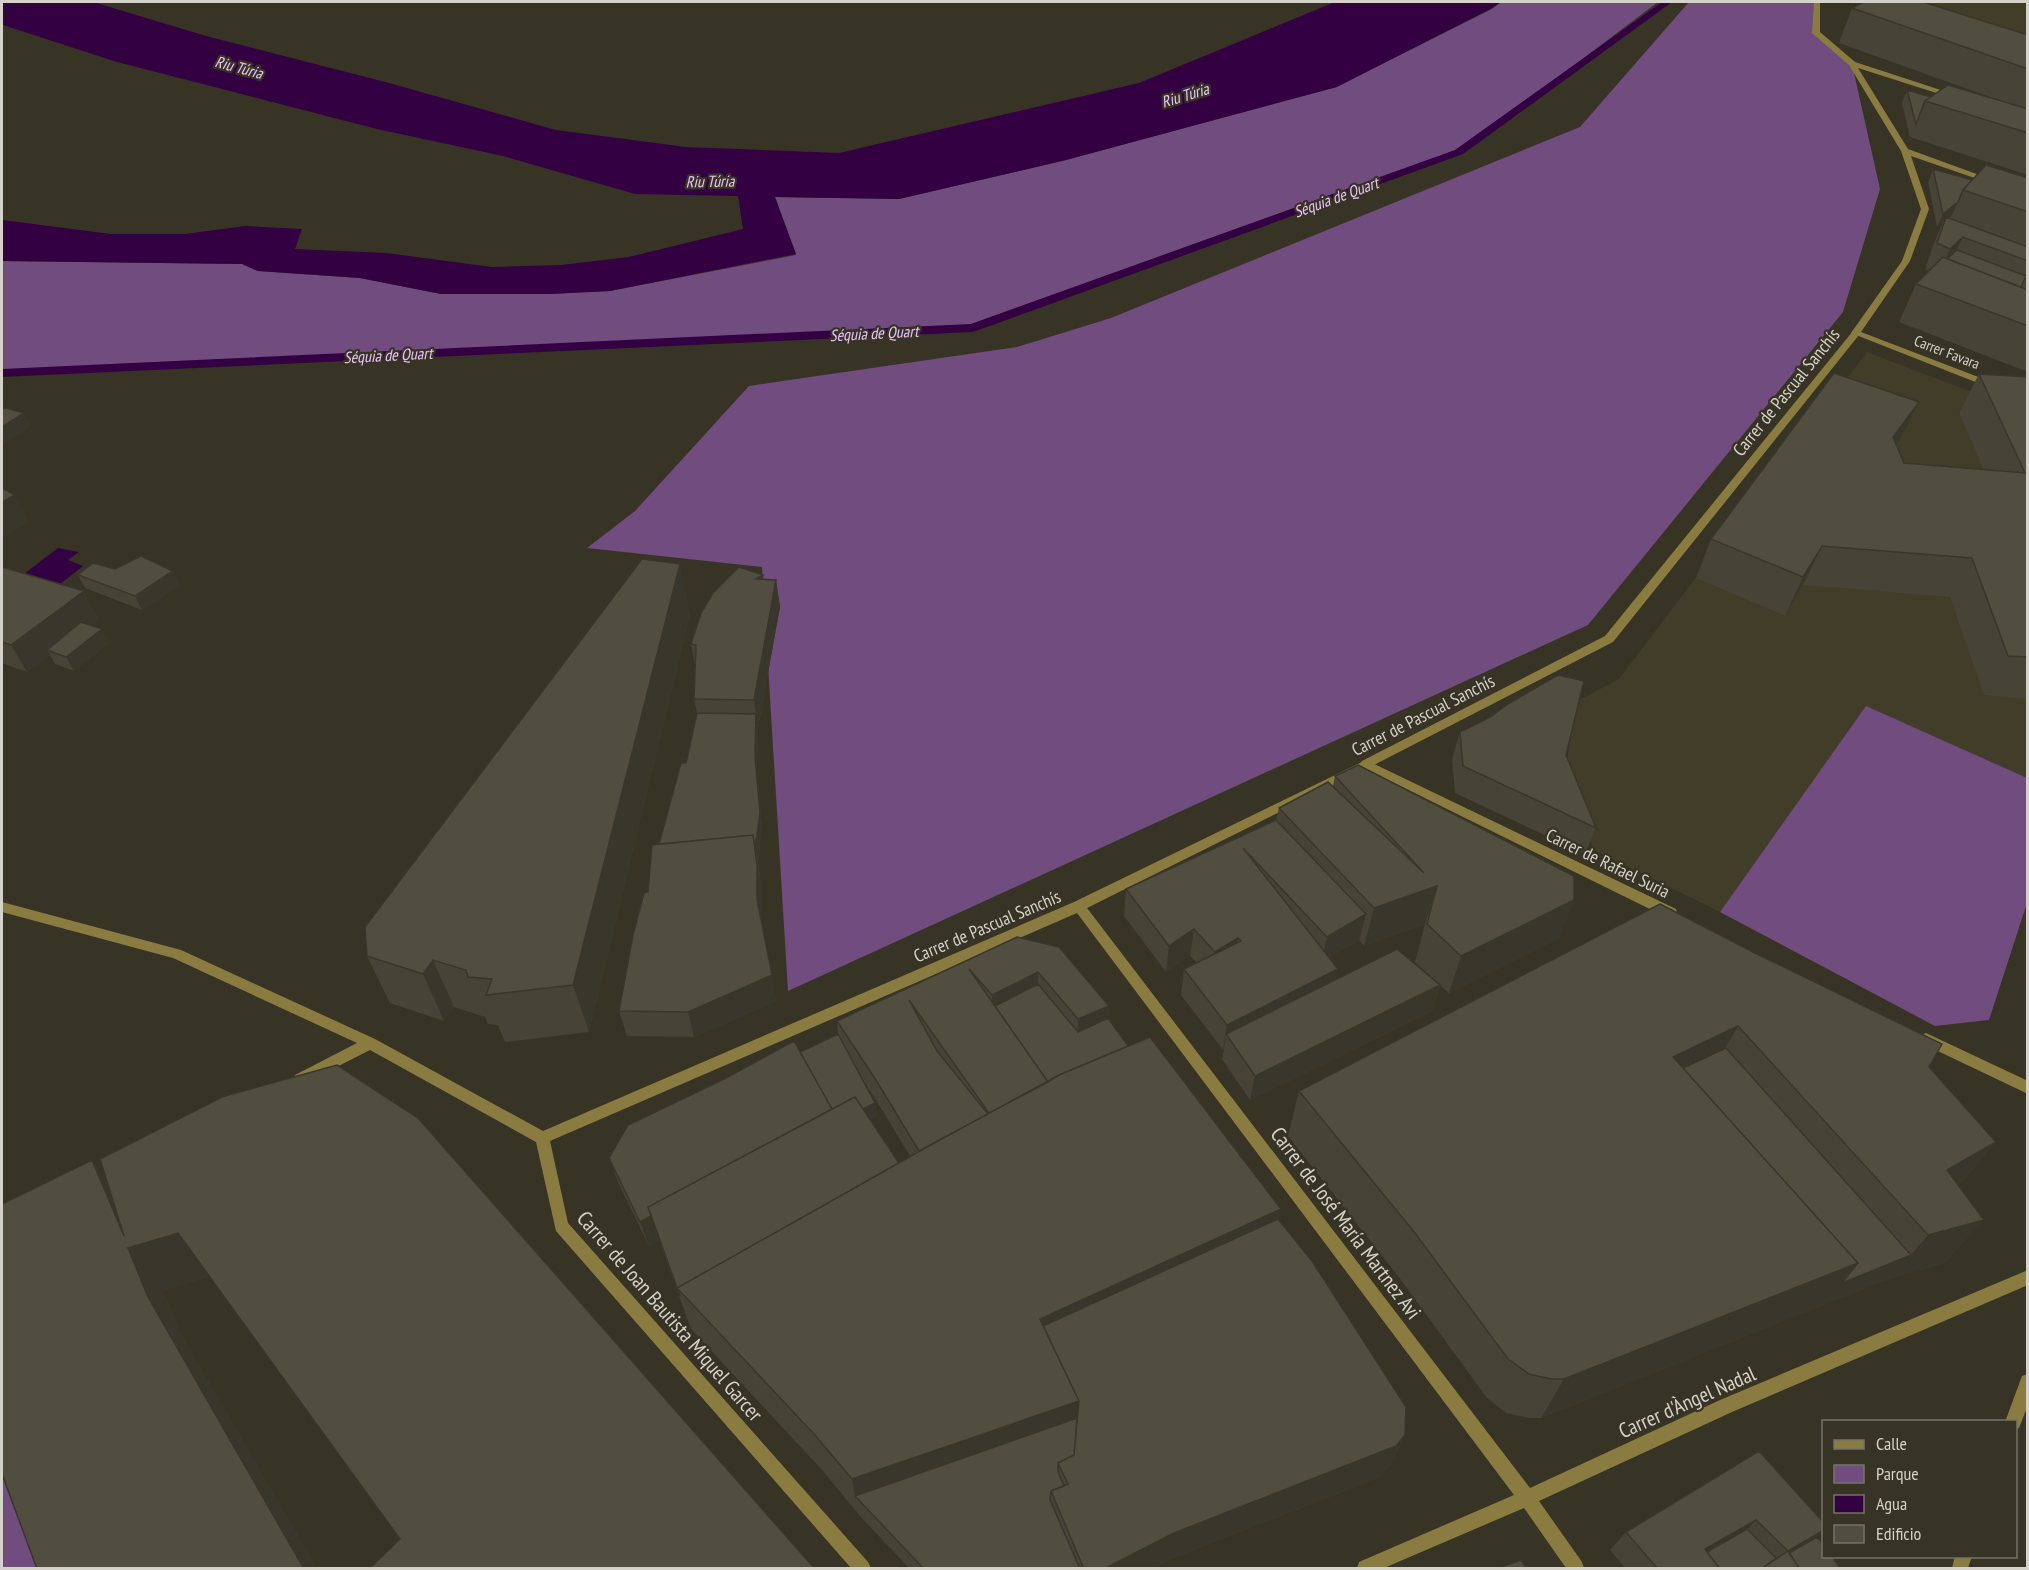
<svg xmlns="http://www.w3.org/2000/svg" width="2029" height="1570" viewBox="0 0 2029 1570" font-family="'PT Sans Narrow',sans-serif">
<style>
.built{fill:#423d28}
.green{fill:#714c7e}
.water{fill:#330041}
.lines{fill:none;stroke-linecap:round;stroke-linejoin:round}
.stream{fill:#330041;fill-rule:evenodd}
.pedestrian{fill:#8a7c41;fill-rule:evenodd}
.minor{fill:#8a7c41;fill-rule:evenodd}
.wall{fill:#474336;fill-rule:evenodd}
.shaded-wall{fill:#39372c}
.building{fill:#524e3f;stroke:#39372c;stroke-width:1.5}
.labels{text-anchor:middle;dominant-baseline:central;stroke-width:4.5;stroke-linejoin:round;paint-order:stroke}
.far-street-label{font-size:15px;fill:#d4d2c9;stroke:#373425}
.far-water-label{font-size:16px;font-style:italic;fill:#ecc2fb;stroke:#373425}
.street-label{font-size:18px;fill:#d4d2c9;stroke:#373425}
.near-street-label{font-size:21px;fill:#d4d2c9;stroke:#373425}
</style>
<rect width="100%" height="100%" fill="#373425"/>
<path class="built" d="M1878 2H2027V53Z
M1867 352 2027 413V778L1866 707 1720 912 1594 850 1566 765 1577 701 1619 679Z"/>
<path class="green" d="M1501 2H1658L1459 152 973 328 2 373V261L242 264 258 271 360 278 441 294H549L610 291 796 255 775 197 899 199 1066 160 1336 87 1492 9Z
M1689 2H1817L1816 33 1852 64 1880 189 1843 312 1588 625 788 991 762 567 587 548 635 511 749 386 1017 347 1111 318 1580 127Z
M1866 706 2027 778V903L1989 1020 1935 1026 1720 912Z
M2 1435 62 1568H2Z"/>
<path class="water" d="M2 2H93L206 36 389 83 556 130 686 147 839 153 1139 83 1335 2H1501L1492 8 1337 87 1066 160 899 199 775 197 796 254 610 291 549 294H441L360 278 258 271 242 264 2 261V220L111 234H185L245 226 302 229 295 249 386 253 492 267 561 265 629 257 743 229 738 196 635 194 503 156 377 129 117 62 3 25Z
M58 548 79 552 68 560 83 566 40 600 3 590Z"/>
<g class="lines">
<path class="stream" d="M1662 2H1672L1463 154 973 332 2 377V369L971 324 1455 150Z"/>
<path class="pedestrian" d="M1856 330 1859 331V335L1613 642 1370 767H1362L1360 764 1362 761 1605 636 1853 331Z"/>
<path class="minor" d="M1814 2H1820V32L1855 62 1959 96 1952 98 1858 68 1908 149 1993 180 1986 182 1911 156 1929 209 1910 261 1861 332 1994 383V387H1988L1851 333 1902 261 1921 209 1901 151 1849 65 1812 33Z
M1366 760 1676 909 1677 913 1676 917H1666L1366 769 1087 908 1530 1488 1720 1400 2028 1270V1285L1732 1412 1539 1501 1582 1562 1584 1568H1566L1524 1508 1384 1568H1357L1359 1562 1514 1495 1077 913 550 1141 568 1223 868 1562 871 1568H851L556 1231 536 1142 370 1050 305 1083 300 1085 295 1083 293 1079 295 1075 357 1043 173 958 2 912V902L181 950 375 1039 543 1131 1074 902Z
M1926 1033 2028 1081V1094L1921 1043 1919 1039 1921 1035Z
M2028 1374V1405L2019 1428 2016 1429V1422H2005L2022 1376Z
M1955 1556H1972L1968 1568H1952Z"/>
</g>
<path class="wall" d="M1852 8 2028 35V175L1910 137 1902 103 1907 90 1931 97 2004 102 1839 43Z
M1933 169 1972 180 2028 178V372L1899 322 1916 284 1929 271 1925 269 1934 243 1943 222 1937 227 1928 182Z
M1979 374 2028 377V699L1984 695 1950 597 1803 585 1785 616 1696 578 1711 539 1919 402 1900 440 1897 445 1904 463 1984 470 1959 413Z
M2 567 99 619 91 625 109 643 74 671 55 664 50 655 27 672 2 663Z
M115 569 173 571 180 585 142 610 85 588 78 575Z
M764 580H776L780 607 758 728 757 770 762 827 758 861 762 892V925L776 1001 694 1037 627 1036 619 1011 659 844 686 763 697 713 694 699 695 665 691 644Z
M690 614 589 1032 505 1042 498 1025 488 1024 485 1017 454 1007 444 1021 390 1003 367 956Z
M1460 732 1566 755 1596 828 1585 854 1455 793 1452 759Z
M1335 776 1574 900 1559 938 1449 993 1440 985 1432 1011 1250 1100 1222 1059 1224 1050H1223L1181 995 1184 969 1197 963 1190 956 1166 972 1124 916 1126 889 1276 820 1279 808 1333 786ZM1425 924 1415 962 1437 982 1336 979 1329 958 1359 940 1364 946Z
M1660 904 1929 1067 1996 1142 1959 1185 1945 1263 1891 1278 1541 1418H1528L1506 1413 1487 1398 1398 1276 1288 1136 1299 1091Z
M1017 937 1109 1006 1108 1018 1128 1046 1278 1219 1405 1435 1391 1464 1382 1476 1168 1560 1152 1569H910L859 1515 823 1471 691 1329 659 1240 649 1246 618 1182 609 1158 800 1052 838 1034 837 1021ZM864 1082 879 1105 910 1156 899 1163 870 1119 877 1115 875 1103Z
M1759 1451 1824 1523V1531L1817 1537 1841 1569H1626L1610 1550 1626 1532Z"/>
<path class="shaded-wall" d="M1958 202 1952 215 1944 221 1946 217 1943 222 1937 227 1943 214Z
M1963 237 1950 264 1944 262 1950 249Z
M1919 402 1900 440 1874 476 1893 437Z
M24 413 31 426 2 446V427Z
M15 495 30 522 2 538V502Z
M1822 546 1803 585 1785 616 1803 577Z
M680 564 690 614 589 1032 573 985Z
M173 571 180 585 142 610 135 596Z
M763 575 767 602 756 579Z
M776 580 780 607 758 728 757 770 762 827 758 861 755 848V756L756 714 754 700Z
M84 591 99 619 54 652 47 650 50 655 27 672 11 645Z
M102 629 109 643 74 671 66 657Z
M753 835 762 892V925L757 899Z
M1437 886 1425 924 1364 946 1374 908Z
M1574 900 1559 938 1449 993 1461 956Z
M1366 914 1359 941 1321 963 1327 937Z
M1194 929 1190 956 1166 972 1169 946Z
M1238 938 1234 964 1211 978 1215 952Z
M433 960 454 1007 444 1021 423 974Z
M1338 969 1332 995 1226 1034 1224 1050H1223L1227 1025Z
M1038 972 1037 997 992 1007V995Z
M772 975 776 1001 694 1037 688 1012Z
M1440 985 1432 1011 1250 1100 1255 1076Z
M1109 1006 1107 1031 1077 1045 1078 1019Z
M1738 1026 1711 1073 1673 1091V1057Z
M875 1103 877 1115 840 1134 651 1216Z
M1996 1142 1958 1186 1947 1170Z
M92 1160 129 1205 178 1233 212 1276 164 1291 184 1338 318 1569H304L148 1297Z
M1281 1209 1270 1252 1052 1353 1040 1319Z
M651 1216 659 1240 649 1246 640 1222Z
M1984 1220 1945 1263 1891 1278 1541 1418 1564 1379 1858 1263 1911 1255 1928 1235Z
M1079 1401 1076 1439 855 1496 852 1479Z
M1405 1435 1391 1464 1382 1476 1168 1560 1152 1569H1104L1174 1533Z
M1756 1520 1738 1539 1699 1561 1705 1549Z
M1824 1530V1531L1807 1546 1780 1562 1788 1551Z"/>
<path class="building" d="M1864 2H1923L2028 35V69L1852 8Z
M1948 85 2028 109V133L1925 101Z
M1907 90 1931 97 1925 101 1916 124Z
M1986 165 2028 178V212L1963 190Z
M1933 169 1972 180 1963 190 1958 202 1943 214Z
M1946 217 2028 247V261L1963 237 1950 249 1937 243Z
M1957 250 2026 276 2021 287 1947 259Z
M1943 257 2028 290V326L1916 284Z
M1834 373 1919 402 1893 437 1904 463 2025 473 1979 374 2028 377V657L2008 656 1972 558 1822 546 1803 577 1711 539Z
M2 407 24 413 2 427Z
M2 488 15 495 2 502Z
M141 556 173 571 135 596 78 575 93 563 115 569Z
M642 559 680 564 573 985 486 995 492 979 468 977 466 970 433 960 423 974 367 956 365 927Z
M2 567 84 591 11 645 2 642Z
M739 567 763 575 756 579 776 580 754 700 694 699 696 645 691 644 701 613 713 593Z
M81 622 102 629 66 657 47 650Z
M1558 675 1584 681 1566 755 1596 828 1463 766 1460 732 1490 717 1508 704Z
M697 713 756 714 755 756 760 813 755 848 753 835 659 844 681 763H686Z
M1358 765 1574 876V900L1461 956 1427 924 1437 886 1374 908 1279 808 1328 782 1424 873 1335 776Z
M1276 820 1366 914 1327 937 1243 848 1338 969 1227 1025 1184 969 1241 941 1238 938 1215 952 1194 929 1169 946 1126 889Z
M753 835 757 865V899L772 975 688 1012 619 1011 633 935 644 893 648 892 652 845Z
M1660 904 1759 955 1942 1044 1929 1067 1996 1142 1947 1170 1984 1220 1928 1235 1738 1026 1673 1057 1858 1263 1564 1379H1551L1529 1374 1508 1359 1415 1233 1299 1091Z
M1017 937 1059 947 1109 1006 1078 1019 1038 972 992 995 969 969 1048 1082 989 1113 909 1000 937 1051 988 1114 919 1151 876 1080 837 1021Z
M1397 949 1440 985 1255 1076 1226 1034Z
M1038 984 1078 1032 1108 1018 1128 1046 1059 1075 1048 1082 995 1006Z
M838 1034 875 1103 863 1109 855 1097 832 1109 800 1052Z
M1150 1037 1281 1209 1040 1319 1079 1401 852 1479 814 1434 677 1288 927 1147 1059 1075Z
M794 1041 832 1109 648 1207 651 1216 640 1222 609 1158 628 1125 724 1079Z
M1726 1048 1911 1255 1842 1283 1858 1263 1683 1068Z
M337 1065 418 1118 815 1569H369L400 1539 178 1233 128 1248 148 1297 304 1569H37L2 1474V1204L92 1160 124 1236 100 1159 222 1097Z
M855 1097 899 1163 677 1288 680 1296 648 1207Z
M1278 1219 1312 1261 1406 1407 1405 1435 1396 1446 1174 1533 1104 1569H1084L1051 1491 1068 1484 1058 1463 1074 1455 1079 1401 1043 1326Z
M1077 1418 1074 1455 1058 1463V1472L1064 1486 1051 1491 1050 1500 1080 1569H924L855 1496Z
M1759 1451 1824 1523V1530L1788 1551 1800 1569H1761L1788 1551 1756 1520 1705 1549 1720 1569H1658L1626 1532Z
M1747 1529 1776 1558 1761 1569H1720L1707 1552Z
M1817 1537 1824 1545V1557H1832L1841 1569H1800L1789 1553Z
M1521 1560 1527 1569H1496Z"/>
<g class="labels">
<g class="far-street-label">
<text transform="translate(1947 352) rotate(21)">Carrer Favara</text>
</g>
<g class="far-water-label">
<text transform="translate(239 67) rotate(15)">Riu Túria</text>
<text transform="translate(1185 95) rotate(-17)">Riu Túria</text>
<text transform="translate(710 181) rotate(-1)">Riu Túria</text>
<text transform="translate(1336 197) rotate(-20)">Séquia de Quart</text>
<text transform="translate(874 333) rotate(-3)">Séquia de Quart</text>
<text transform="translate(388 355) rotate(-3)">Séquia de Quart</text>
</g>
<g class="street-label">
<text transform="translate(1786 392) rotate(-51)">Carrer de Pascual Sanchís</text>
<text transform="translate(1423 715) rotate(-27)">Carrer de Pascual Sanchís</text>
<text transform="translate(1608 863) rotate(26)">Carrer de Rafael Suria</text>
<text transform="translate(987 926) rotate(-23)">Carrer de Pascual Sanchís</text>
</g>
<g class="near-street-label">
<text transform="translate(1346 1223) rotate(53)">Carrer de José María Martnez Avi</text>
<text transform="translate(670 1316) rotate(49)">Carrer de Joan Bautista Miquel Garcer</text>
<text transform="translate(1687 1402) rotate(-24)">Carrer d'Àngel Nadal</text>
</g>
</g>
<rect width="2029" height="1570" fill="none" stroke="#d4d2c9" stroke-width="6"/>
<rect x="1822" y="1420" width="195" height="138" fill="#373425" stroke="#767367" stroke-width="1.5"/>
<rect x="1834" y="1440" width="30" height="9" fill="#8a7c41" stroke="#767367" stroke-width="1.5"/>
<text x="1876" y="1450" font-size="18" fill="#d4d2c9">Calle</text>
<rect x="1834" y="1465" width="30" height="18" fill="#714c7e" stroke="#767367" stroke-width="1.5"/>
<text x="1876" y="1480" font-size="18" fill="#d4d2c9">Parque</text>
<rect x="1834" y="1495" width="30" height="18" fill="#330041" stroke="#767367" stroke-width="1.5"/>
<text x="1876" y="1510" font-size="18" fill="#d4d2c9">Agua</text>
<rect x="1834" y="1525" width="30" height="18" fill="#524e3f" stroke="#767367" stroke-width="1.5"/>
<text x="1876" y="1540" font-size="18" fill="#d4d2c9">Edificio</text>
</svg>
